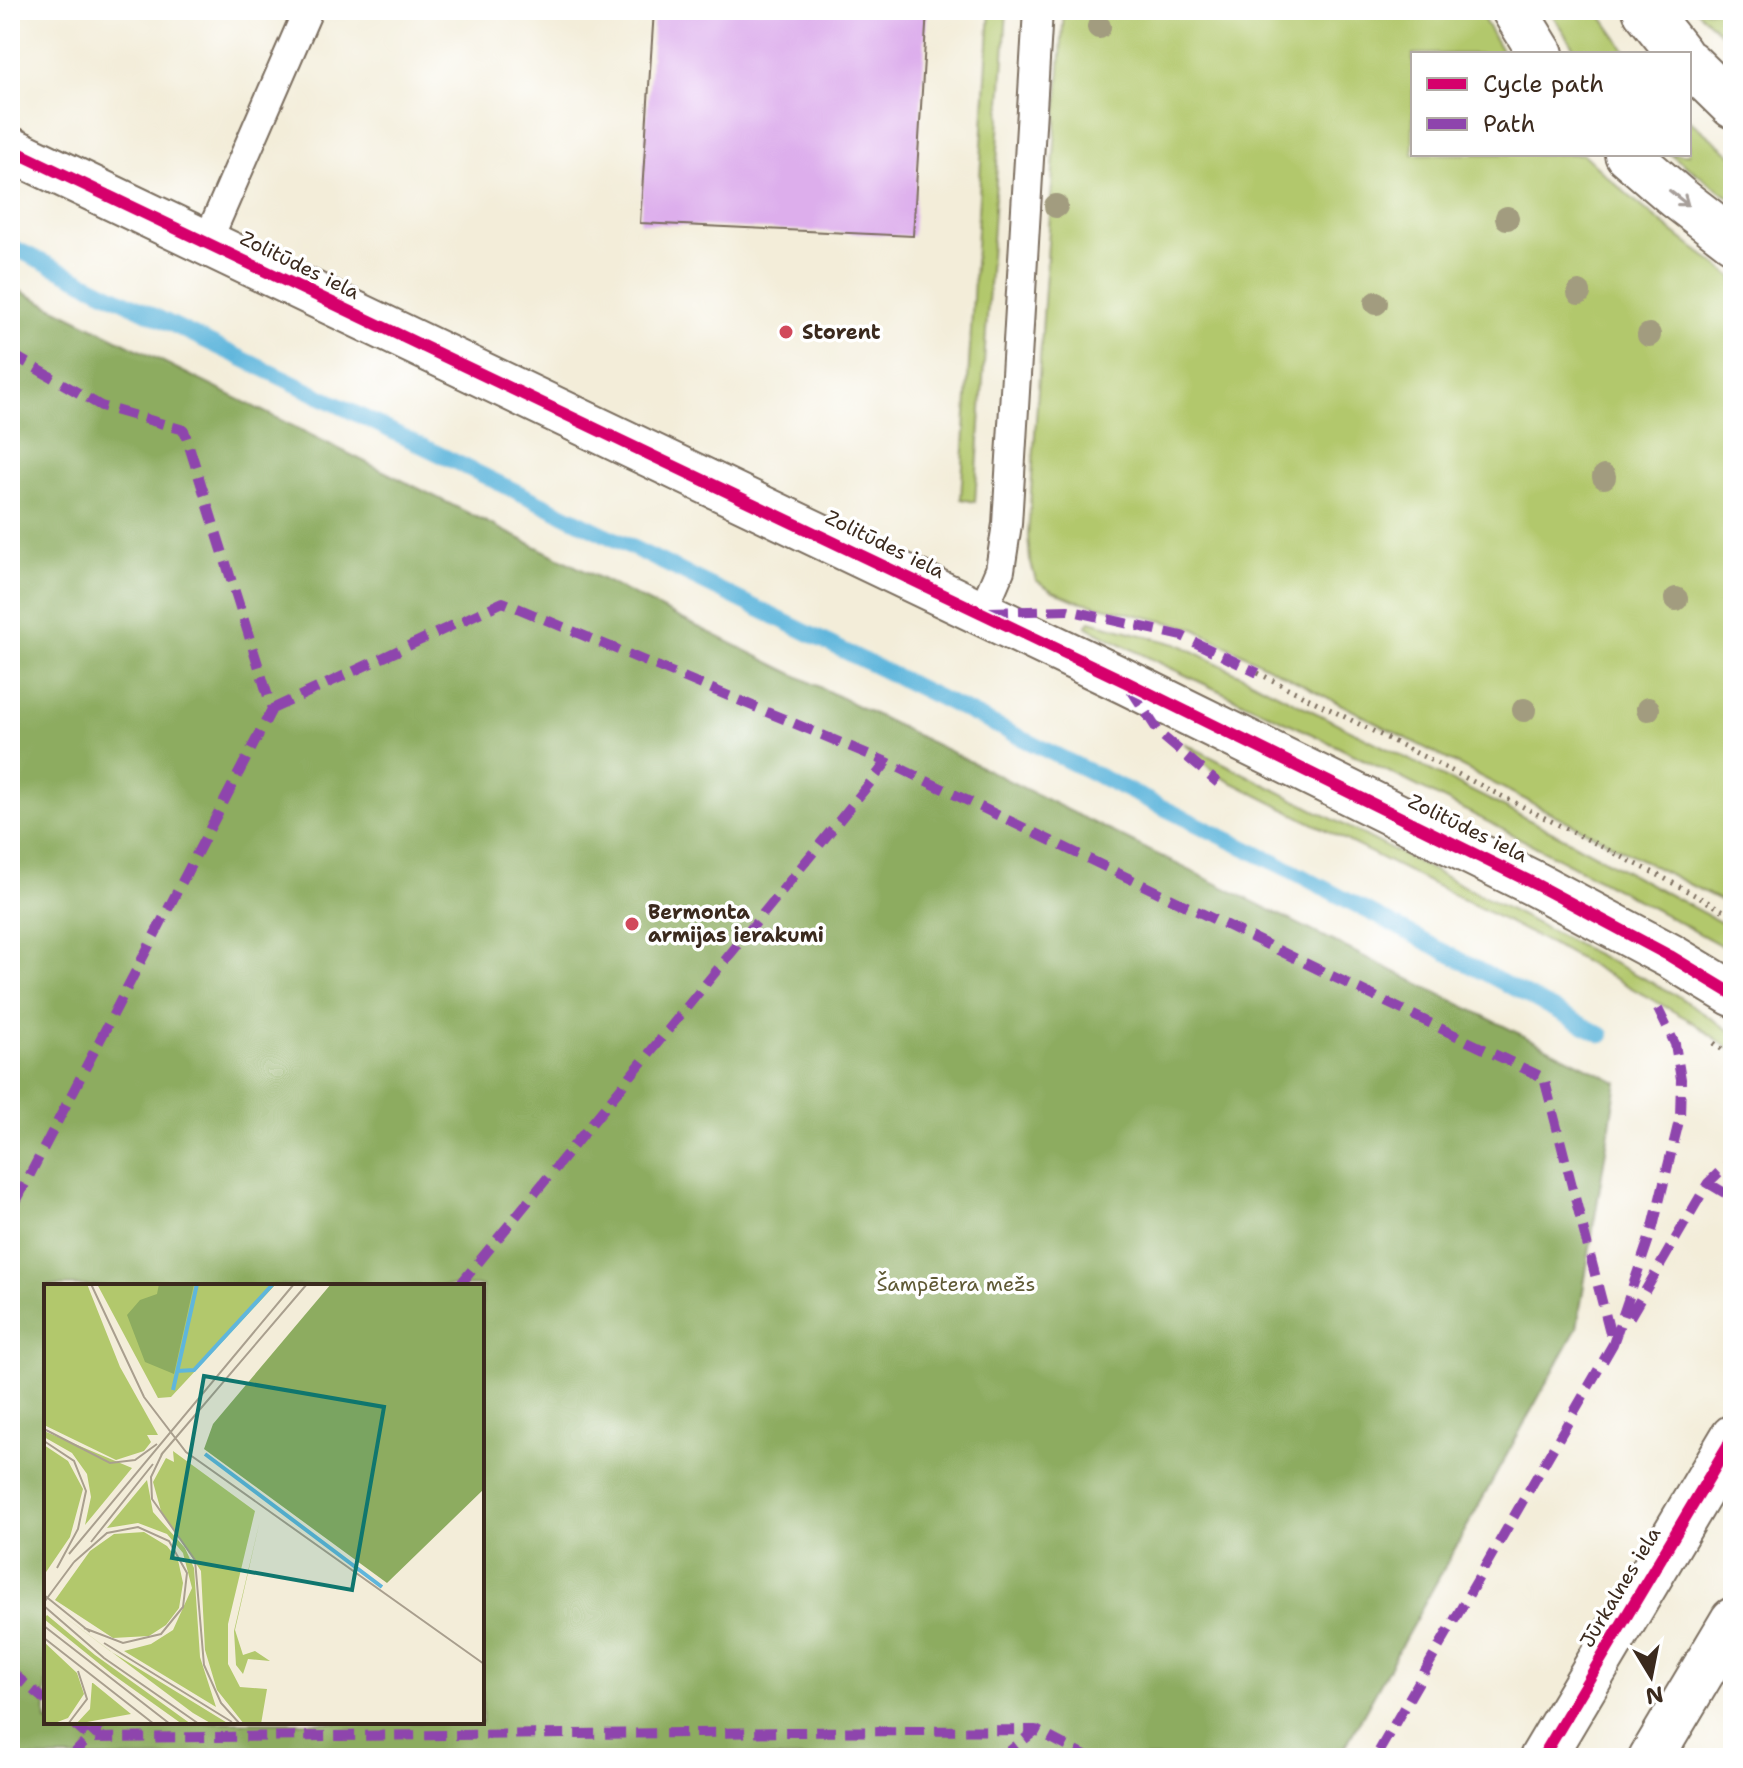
<svg xmlns="http://www.w3.org/2000/svg" width="1743" height="1768" viewBox="0 0 1743 1768" font-family="'Shantell Sans',sans-serif">
<style>
.green{fill:#b2c86c;stroke:#767945;stroke-width:2}
.forest{fill:#8dac60;stroke:#646b3f;stroke-width:2;fill-rule:evenodd}
.lines{fill:none;stroke-linecap:round;stroke-linejoin:round}
.stream{stroke:#5fb6dc;stroke-width:16}
.building{fill:#ddaeec}
.service-casing{stroke:#7b6e5f;stroke-width:32}
.tertiary-casing{stroke:#7b6e5f;stroke-width:48}
.trunk-casing{stroke:#7b6e5f;stroke-width:48}
.path{stroke:#7b6e5f;stroke-width:5;stroke-dasharray:2 6;stroke-linecap:butt}
.service{stroke:#fff;stroke-width:28}
.tertiary{stroke:#fff;stroke-width:44}
.trunk{stroke:#fff;stroke-width:44}
.quiet{stroke:#8e44ad;stroke-width:10;stroke-dasharray:20 10;stroke-linecap:butt}
.cycleway-casing{stroke:#fff;stroke-width:17}
.cycleway{stroke:#d6006c;stroke-width:12}
.tree{fill:#a29c7f}
.oneway{stroke:#a79f9a}
.poi-dot{fill:#d1495b;stroke:#fff;stroke-width:3}
.labels{text-anchor:middle;dominant-baseline:central;stroke-width:7;stroke-linejoin:round;paint-order:stroke}
.street-label{font-size:20px;fill:#3b2a1e;stroke:#fff}
.poi-label{font-size:20px;font-weight:bold;fill:#3b2a1e;stroke:#fff;text-anchor:start}
.park-label{font-size:20px;fill:#5f5935;stroke:#fff}
.inset-river{fill:none;stroke:#5fb6dc;stroke-width:4}
.inset-road{fill:none;stroke:#a99f8e;stroke-width:2}
.view{fill:#0f766e;fill-opacity:0.15;stroke:#0f766e;stroke-width:4}
.inset-edge{fill:none;stroke:#3b2a1e;stroke-width:4}
</style>
<rect width="100%" height="100%" fill="#fff"/>
<filter id="ink" filterUnits="userSpaceOnUse"><feTurbulence type="fractalNoise" baseFrequency=".0125" numOctaves="2"/><feDisplacementMap in="SourceGraphic" scale="16" xChannelSelector="R" yChannelSelector="G"/><feConvolveMatrix kernelMatrix="1 2 1 2 8 2 1 2 1" color-interpolation-filters="sRGB"/></filter>
<filter id="wash" filterUnits="userSpaceOnUse"><feTurbulence type="fractalNoise" baseFrequency=".006" numOctaves="4" result="noise"/><feDisplacementMap in="SourceGraphic" scale="32" xChannelSelector="R" yChannelSelector="G"/><feGaussianBlur stdDeviation="1.8" result="paint"/><feColorMatrix in="noise" values="0 0 0 0 0 0 0 0 0 0 0 0 0 0 0 0 0 1.4 0 .05"/><feComposite in="paint" operator="in"/></filter>
<g filter="url(#wash)">
<rect width="100%" height="100%" fill="#f3edd9"/>
<path class="green" d="M990 10H1007L975 502 961 499Z
M1064 10H1478L1504 54H1413V154H1583C1630 199 1680 239 1733 277V907L1193 628 1074 600 1051 590 1036 580 1030 560 1028 536Z
M1549 10H1597L1628 54H1578Z
M1696 10H1733V45Z
M1689 120 1733 156V200L1670 154H1689Z
M1090 621 1183 646 1555 833 1733 929V952C1598 877 1461 807 1322 739 1244 701 1163 667 1086 626Z
M1184 743 1678 996 1733 1033V1051L1691 1021 1561 949 1219 776Z"/>
<path class="forest" d="M10 286 1617 1082 1577 1328 1339 1758H10ZM46 1286H482V1722H46Z"/>
<g class="lines">
<path class="stream" d="M10 246 763 611 1290 870 1602 1035"/>
</g>
<g id="blocks">
<path class="building" d="M654 10H927L913 236 640 223Z"/>
</g>
</g>
<g filter="url(#ink)">
<use href="#blocks" fill-opacity="0" stroke="#7b6e5f" stroke-width="2"/>
<g class="lines">
<defs>
<path id="service" d="M207 242 308 10
M982 612 1000 570 1007 524 1038 10"/>
<path id="tertiary" d="M10 149 1126 682 1535 884 1670 956 1733 994
M1542 1758 1733 1437
M1651 1758 1733 1620"/>
<path id="trunk" d="M1514 10 1541 54
M1645 10 1680 54
M1689 63 1733 106
M1627 154 1677 197 1733 240"/>
</defs>
<use href="#service" class="service-casing"/>
<use href="#tertiary" class="tertiary-casing"/>
<use href="#trunk" class="trunk-casing"/>
<path class="path" d="M1258 673 1660 876 1733 916
M1714 1043 1733 1059"/>
<use href="#service" class="service"/>
<use href="#tertiary" class="tertiary"/>
<use href="#trunk" class="trunk"/>
<path class="quiet" d="M10 353 101 406 184 430 272 709 10 1213
M989 612 1068 610 1182 636 1258 673
M1130 688 1160 734 1218 783
M272 709 503 602 887 762
M1708 1183 1733 1198
M459 1286 887 762 1544 1078 1613 1344 1375 1758
M1630 1317 1708 1183 1733 1159
M1613 1344 1653 1227 1680 1117 1681 1079 1675 1044 1658 1009
M10 1671 46 1701
M71 1722 90 1738 1036 1730
M70 1758 104 1722
M1001 1758 1036 1730 1089 1758"/>
<defs>
<path id="cycleway" d="M10 149 1126 682 1535 884 1670 956 1733 994
M1542 1758 1733 1437"/>
</defs>
<use href="#cycleway" class="cycleway-casing"/>
<use href="#cycleway" class="cycleway"/>
</g>
<g class="tree">
<circle cx="1099" cy="27" r="12"/>
<circle cx="1056" cy="206" r="12"/>
<circle cx="1507" cy="218" r="12"/>
<circle cx="1579" cy="293" r="12"/>
<circle cx="1376" cy="303" r="12"/>
<circle cx="1649" cy="335" r="12"/>
<circle cx="1604" cy="477" r="12"/>
<circle cx="1676" cy="599" r="12"/>
<circle cx="1648" cy="709" r="12"/>
<circle cx="1524" cy="710" r="12"/>
</g>
<defs><path id="oneway-shaft" d="M-6 0H5M1.5-3L5.5 0L1.5 3" fill="none" stroke-width="1.6" stroke-linecap="round" stroke-linejoin="round" transform="scale(2)"/></defs>
<use class="oneway" href="#oneway-shaft" transform="translate(1679 198) rotate(38)"/>
</g>
<g class="poi-dot">
<circle cx="786" cy="332" r="8"/>
<circle cx="632" cy="924" r="8"/>
</g>
<g class="labels">
<g class="street-label">
<text transform="translate(300 265) rotate(26)">Zolitūdes iela</text>
<text transform="translate(885 544) rotate(26)">Zolitūdes iela</text>
<text transform="translate(1468 828) rotate(26)">Zolitūdes iela</text>
<text transform="translate(1620 1587) rotate(-59)">Jūrkalnes iela</text>
</g>
<g class="poi-label">
<text x="802" y="332">Storent</text>
<text x="648" y="912">Bermonta<tspan x="648" dy="23">armijas ierakumi</tspan></text>
</g>
<g class="park-label">
<text x="956" y="1284">Šampētera mežs</text>
</g>
</g>
<g transform="translate(44 1284)">
<rect width="440" height="440" fill="#f3edd9"/>
<path d="M0 0H43L76 83 114 151H103L107 158 100 167 72 176 0 141ZM53 0H232L127 113 114 114ZM0 147 88 184 41 241 47 213 43 190 28 169 0 153ZM0 161 24 177 39 205 26 253 0 291ZM129 167 211 227 184 340V380L196 403 223 405 217 440H200L173 406 161 366 157 287 117 227 109 198 122 174 130 178ZM103 196 109 228 141 264 150 284 156 373 172 423 80 367 107 360 129 346 148 304 139 269 123 250 94 239 63 244ZM216 236 191 346 199 371 211 367 226 377 204 375 199 390 192 381 190 347ZM100 248 123 262 134 276 139 299 135 324 122 341 105 352 69 354 11 316 46 267 70 250ZM9 324 66 367 185 440H168L149 429ZM3 331 51 371 147 440H138L68 390 0 335ZM0 358 33 389 40 410 24 434 8 440H0ZM48 399H49L87 430 32 440 46 425Z" fill="#b2c86c"/>
<path d="M115 0H150L130 90 101 78 83 31 96 16 113 10ZM287 0H440V205L343 299 160 165 169 140Z" fill="#8dac60"/>
<path class="inset-river" d="M133 87 150 86 229 0M129 106 153 0M161 170 338 303"/>
<path class="inset-road" d="M47 0 100 113 142 168 440 380M0 145 66 179 91 176 113 160M0 157 30 177 42 207 34 245 13 284M119 168 107 193 108 215 151 276 160 381 177 419 196 440M117 171 263 0M47 258 109 180M25 270 250 0M30 278 63 249 94 243 125 257 143 289 139 323 117 350 79 359 40 344M0 311 46 348M1 317 30 278M0 322 60 374 155 440M0 342 126 440M0 354 110 440M60 359 188 438M24 440 43 415 34 387M69 440H102"/>
<path class="view" d="M160 92 340 123 308 306 128 274Z"/>
<rect width="440" height="440" class="inset-edge"/>
</g>
<rect width="1743" height="1768" fill="none" stroke="#fff" stroke-width="40"/>
<rect x="1411" y="52" width="280" height="104" fill="#ffffff" stroke="#b1aaa5" stroke-width="2"/>
<rect x="1427" y="78" width="40" height="12" fill="#d6006c" stroke="#b1aaa5" stroke-width="2"/>
<text x="1483" y="92" font-size="24" fill="#3b2a1e">Cycle path</text>
<rect x="1427" y="118" width="40" height="12" fill="#8e44ad" stroke="#b1aaa5" stroke-width="2"/>
<text x="1483" y="132" font-size="24" fill="#3b2a1e">Path</text>
<g transform="translate(1651 1676) rotate(170)" stroke="#ffffff" stroke-width="6" paint-order="stroke">
<path d="M0-6L14 30L0 20L-14 30Z" fill="#3b2a1e"/>
<text y="-12" font-size="22" font-weight="bold" text-anchor="middle" fill="#3b2a1e">N</text>
</g>
</svg>
